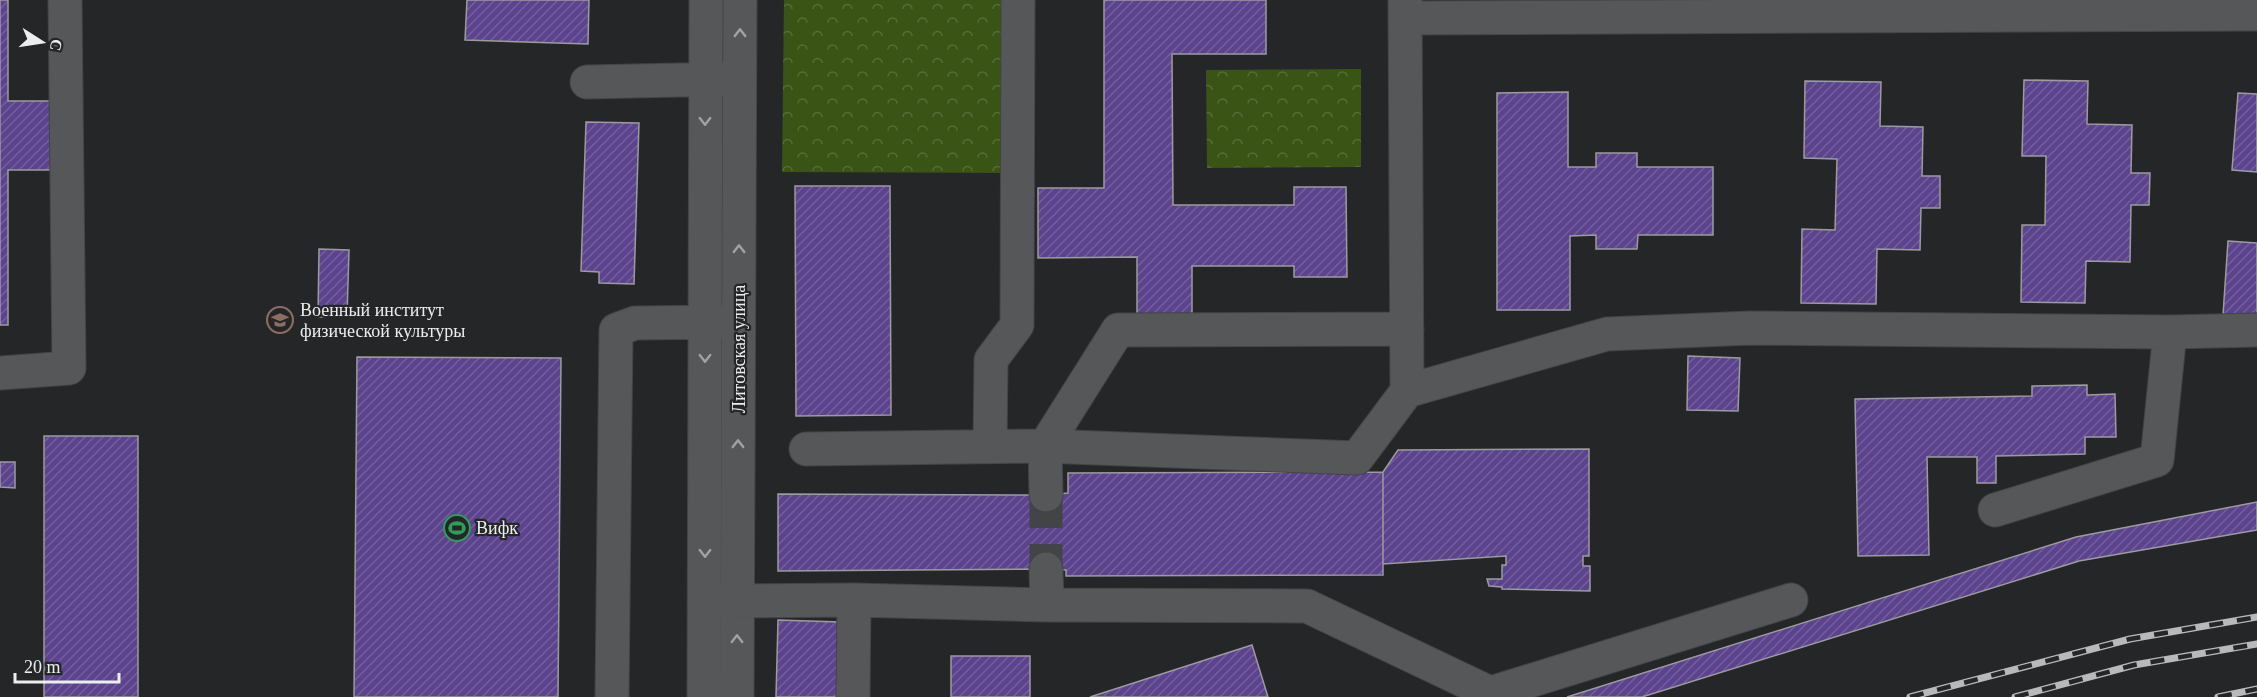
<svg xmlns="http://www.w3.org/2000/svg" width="2257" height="697" viewBox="0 0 2257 697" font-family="'Times New Roman',serif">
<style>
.park{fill:url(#park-crowns)}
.building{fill:url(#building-hatch);stroke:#9c9b9e;stroke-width:1.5}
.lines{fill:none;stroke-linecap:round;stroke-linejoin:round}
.minor-tunnel{stroke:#434446;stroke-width:33;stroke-dasharray:33 16;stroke-linecap:butt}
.minor-casing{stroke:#434446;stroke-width:35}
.minor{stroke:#555759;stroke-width:33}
.rail-casing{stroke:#b8b9bb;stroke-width:7}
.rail{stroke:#252628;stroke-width:4.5;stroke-dasharray:14;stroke-linecap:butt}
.oneway{stroke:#a0a2a4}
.labels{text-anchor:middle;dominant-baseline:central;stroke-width:4.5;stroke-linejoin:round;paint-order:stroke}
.poi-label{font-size:18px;fill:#ecedee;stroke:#252628;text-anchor:start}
.street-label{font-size:18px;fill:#ecedee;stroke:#252628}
</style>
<defs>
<pattern id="park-crowns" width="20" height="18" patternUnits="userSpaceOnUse" patternTransform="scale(1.5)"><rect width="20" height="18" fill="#395415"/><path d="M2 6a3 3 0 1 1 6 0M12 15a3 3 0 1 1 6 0" fill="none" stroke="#566d37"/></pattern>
<pattern id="building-hatch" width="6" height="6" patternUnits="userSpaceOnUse" patternTransform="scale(1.5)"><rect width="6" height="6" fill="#5c438d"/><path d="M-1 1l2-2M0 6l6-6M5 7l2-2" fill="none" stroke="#745e9d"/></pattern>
</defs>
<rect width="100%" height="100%" fill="#252628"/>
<path class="park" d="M784 0H1009L1007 173 782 172Z
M1361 69V167L1207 168 1206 70Z"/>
<path class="building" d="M0 0H8V101H78V170H8V325H0Z
M467 0H589L588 44 465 40Z
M1104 0H1266V54H1172L1173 205H1294V187H1346L1347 277H1294V266H1192V319H1137V257L1038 258V188H1104Z
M2024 80 2088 81 2087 124 2132 125 2131 173H2150L2149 205H2131L2130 262 2086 261 2085 303 2021 302 2022 225H2045L2046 156H2022Z
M1805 81 1881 82 1880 126 1923 127 1922 176H1940V208H1921L1920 250 1877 249 1876 304 1801 303 1802 229 1835 230 1837 159 1804 158Z
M1568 92V167H1596V153H1637V167H1713V235H1638L1637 249H1596V235L1570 236V310H1497V93Z
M2238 93 2257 94V172L2232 170Z
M586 122 639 123 634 284 599 283V272L581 271Z
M795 186H890L891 415 796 416Z
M2228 241 2257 243V317L2223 315Z
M319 249 349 250 347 317H318Z
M1688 356 1740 358 1738 411 1687 410Z
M357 357 561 358 558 697H354Z
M2087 385V395L2115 394 2116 437H2085V454L1996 456V483H1977V457H1927L1929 555 1858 556 1855 399 2032 396V386Z
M44 436H138V697H44Z
M1589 449V556H1583V566H1590V591L1502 589V587L1489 586 1487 579H1502V565H1506V556L1383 564V472L1398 450Z
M0 462H15V488L0 487Z
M1383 472V575L1066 576V570L1046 569 778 571V494L1046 495 1068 493V473Z
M2257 502V530L2079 561 1642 697H1567L2076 537Z
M778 620 840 622 838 697H776Z
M1252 645 1268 697H1090Z
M951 656H1030V697H951Z"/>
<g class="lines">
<path class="minor-tunnel" d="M1046 495V569"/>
<defs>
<path id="minor" d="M1405 0 1407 391
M1405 18 2257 14
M587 82 726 79
M0 373 69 368 65 0
M990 447 991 360 1017 325 1018 0
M806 449 1045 446 1357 458 1407 391 1607 334 1751 328 2170 332 2257 330
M1046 495 1045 446 1118 330 1407 329
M1995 510 2157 460 2170 332
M1046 569 1047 605
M854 600 1047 605 1307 606 1490 693
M715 601 854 600 853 697
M612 697 616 330 635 323 726 322
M704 697 706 0
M737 697 740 0
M1478 697 1791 600"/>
</defs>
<use href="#minor" class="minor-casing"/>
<use href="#minor" class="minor"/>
<defs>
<path id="rail" d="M1910 697 2130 639 2257 617
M2015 697 2134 665 2257 644
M2218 697 2257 689"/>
</defs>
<use href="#rail" class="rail-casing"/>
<use href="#rail" class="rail"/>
</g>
<defs><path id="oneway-chevron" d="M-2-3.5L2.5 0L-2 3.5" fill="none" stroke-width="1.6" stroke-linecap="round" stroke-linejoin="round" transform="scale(1.5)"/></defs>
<g class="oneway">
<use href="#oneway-chevron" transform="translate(740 33) rotate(-90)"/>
<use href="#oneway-chevron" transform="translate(705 121) rotate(90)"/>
<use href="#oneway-chevron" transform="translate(739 249) rotate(-90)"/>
<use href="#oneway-chevron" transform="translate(705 358) rotate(90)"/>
<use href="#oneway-chevron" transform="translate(738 444) rotate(-90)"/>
<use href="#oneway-chevron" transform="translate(705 553) rotate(90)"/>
<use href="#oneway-chevron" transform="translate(737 639) rotate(-90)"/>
</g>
<defs>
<symbol id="university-ring" viewBox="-11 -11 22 22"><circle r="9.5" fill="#252628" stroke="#8d6e63" stroke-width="1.5"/><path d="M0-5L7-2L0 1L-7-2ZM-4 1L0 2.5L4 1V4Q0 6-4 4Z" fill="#8d6e63"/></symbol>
<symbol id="stadium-ring" viewBox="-11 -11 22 22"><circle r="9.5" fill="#252628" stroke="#2e9e5b" stroke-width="1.5"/><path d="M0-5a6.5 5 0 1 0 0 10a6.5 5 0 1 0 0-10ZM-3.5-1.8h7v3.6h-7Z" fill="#2e9e5b"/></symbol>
</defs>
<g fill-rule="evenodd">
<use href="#university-ring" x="265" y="305" width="30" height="30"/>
<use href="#stadium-ring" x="442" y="513" width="30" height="30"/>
</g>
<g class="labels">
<g class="poi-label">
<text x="300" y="310">Военный институт<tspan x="300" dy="21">физической культуры</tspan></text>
<text x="476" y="528">Вифк</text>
</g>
<g class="street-label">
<text transform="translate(739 349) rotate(-90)">Литовская улица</text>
</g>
</g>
<g transform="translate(42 42) rotate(102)" stroke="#252628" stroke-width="4.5" paint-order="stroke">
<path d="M0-4.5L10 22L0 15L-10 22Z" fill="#ecedee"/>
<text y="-9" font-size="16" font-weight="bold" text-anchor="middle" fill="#ecedee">С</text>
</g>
<path d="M15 673v9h104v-9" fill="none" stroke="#ecedee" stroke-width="3"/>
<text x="24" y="673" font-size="18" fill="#ecedee" stroke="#252628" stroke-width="4.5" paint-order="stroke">20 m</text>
</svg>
